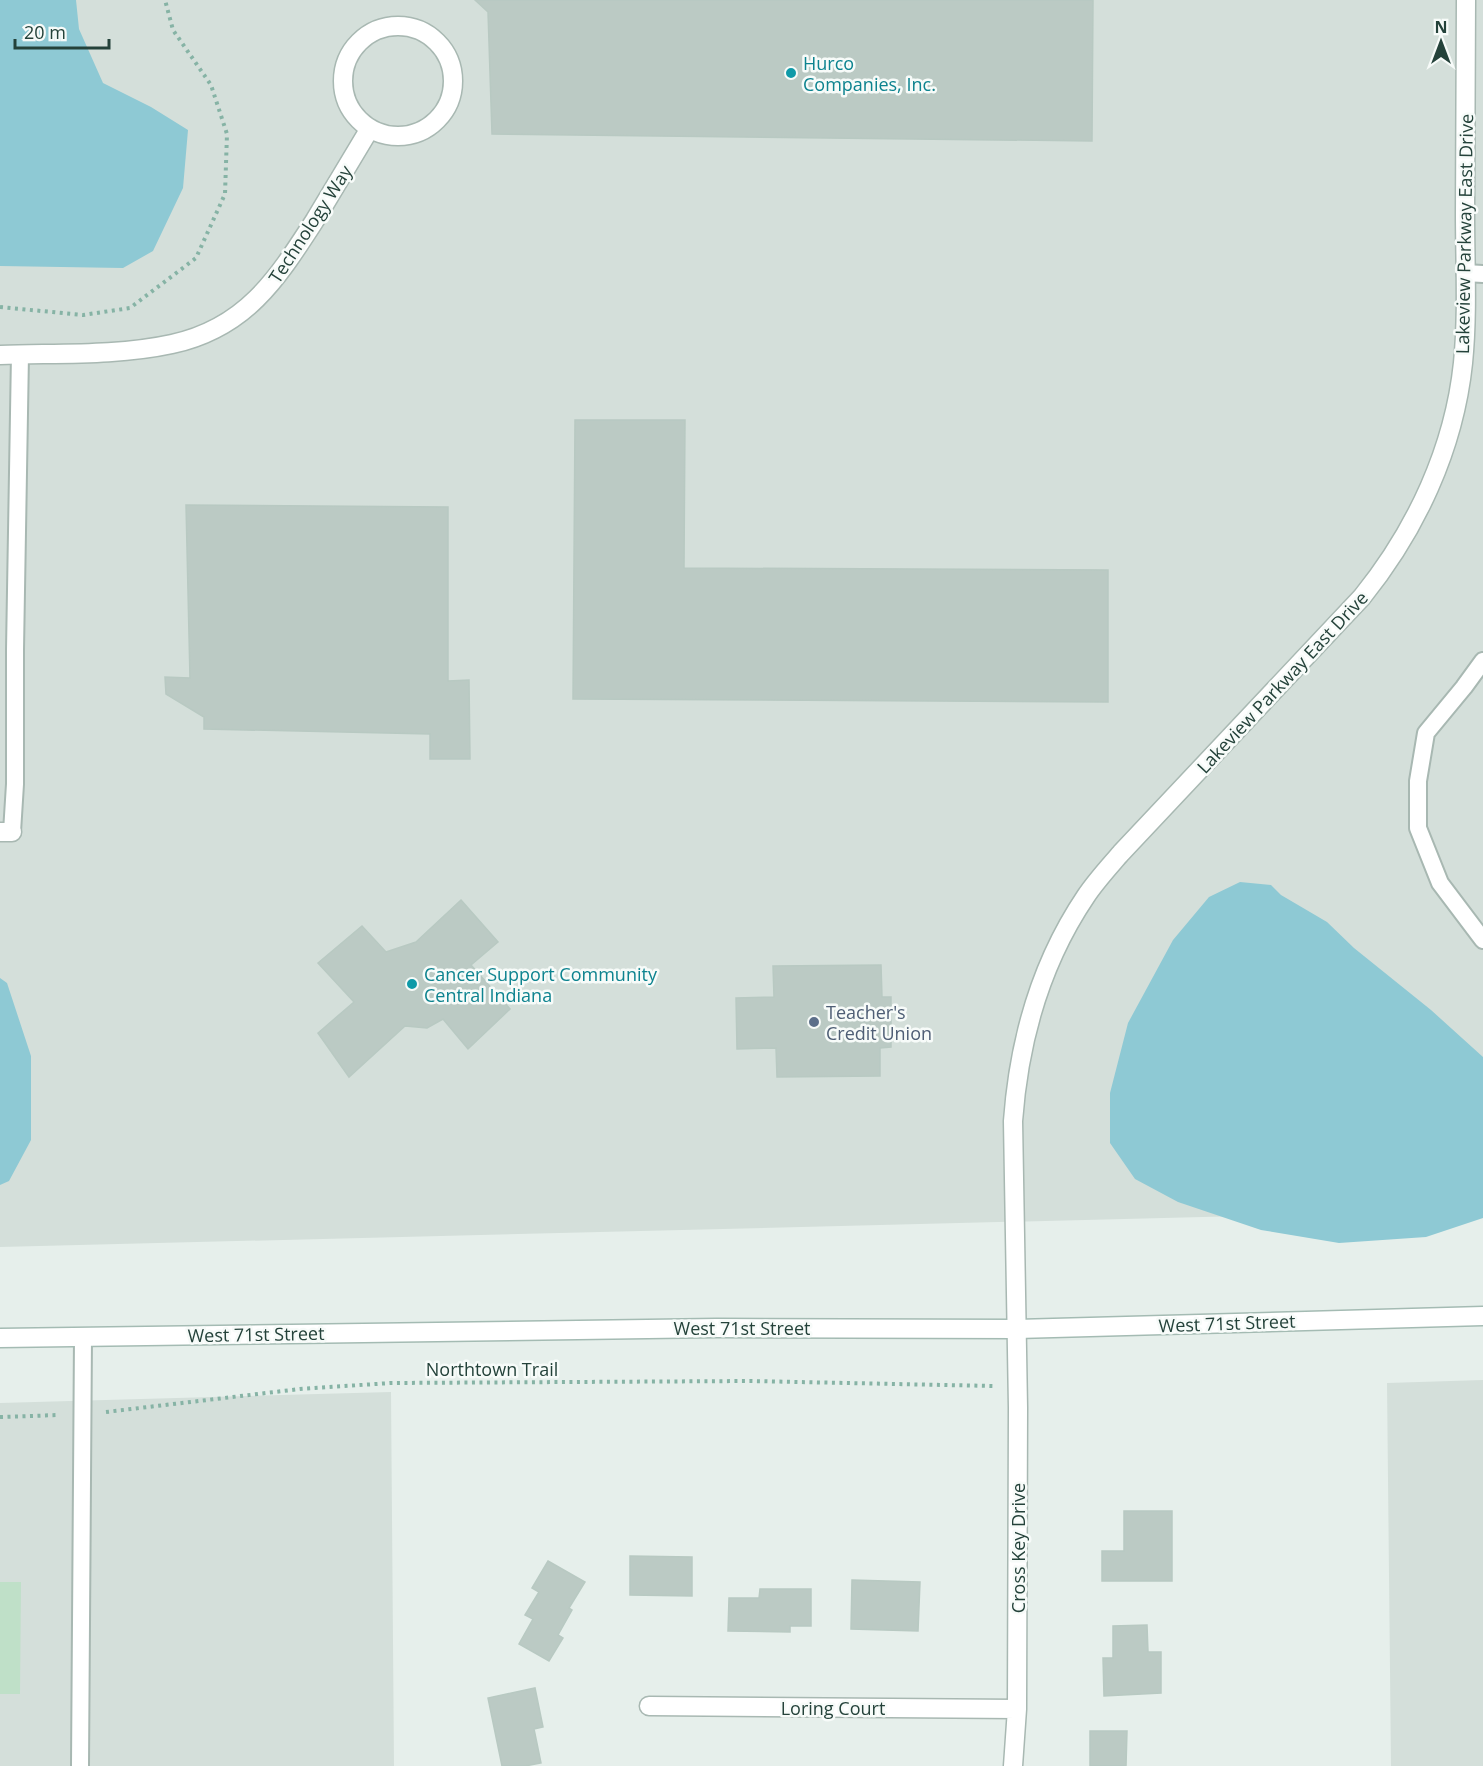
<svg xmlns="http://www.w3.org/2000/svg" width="1483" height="1766" viewBox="0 0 1483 1766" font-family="'Open Sans',sans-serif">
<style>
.built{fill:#d4dfda}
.green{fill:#bfe0c8}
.water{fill:#8ec9d4}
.building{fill:#bbcac4;stroke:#b8c9c2;stroke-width:1.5}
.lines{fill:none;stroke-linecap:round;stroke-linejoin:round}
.lane-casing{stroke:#a8b8b2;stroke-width:20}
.street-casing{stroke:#a8b8b2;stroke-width:21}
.secondary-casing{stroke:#a4bbb3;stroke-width:21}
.path{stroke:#86b3a5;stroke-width:4;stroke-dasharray:3 4.5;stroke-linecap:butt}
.lane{stroke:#fff;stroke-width:16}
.street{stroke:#fff;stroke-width:18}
.secondary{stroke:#fff;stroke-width:18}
.culture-dot{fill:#0f9aa8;stroke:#f7fbf9;stroke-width:2}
.service-dot{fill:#5c6f8a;stroke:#f7fbf9;stroke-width:2}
.labels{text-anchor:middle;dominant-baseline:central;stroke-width:5;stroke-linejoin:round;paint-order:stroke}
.culture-label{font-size:18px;fill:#0d838f;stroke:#f7fbf9;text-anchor:start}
.street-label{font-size:18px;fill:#24423a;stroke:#f7fbf9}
.service-label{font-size:18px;fill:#4e5e75;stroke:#f7fbf9;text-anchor:start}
</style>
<rect width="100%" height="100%" fill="#e6efeb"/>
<path class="built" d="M0 0H1483V1210L0 1247Z
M1483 1380V1766H1391L1387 1383Z
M391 1392 394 1766H0V1403Z"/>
<path class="green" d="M0 1582H21L20 1694H0Z"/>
<path class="water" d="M0 0H76L79 29 103 83 151 107 188 130 183 188 153 251 123 268 0 266Z
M1240 882 1271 885 1281 895 1327 922 1354 948 1431 1010 1483 1057V1218L1426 1237 1339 1243 1261 1230 1178 1202 1135 1179 1110 1143V1093L1128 1023 1173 940 1209 897Z
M0 978 7 983 31 1056V1140L9 1181 0 1185Z"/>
<path class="building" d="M475 0H1093L1092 141 492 134 488 12Z
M575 420H685L684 568 1108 570V702L573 699Z
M186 505 448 507V681L469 680 470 759H430V734L204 729V717L166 694 165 677 190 678Z
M461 900 498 942 471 965 510 1009 468 1049 443 1019 427 1028 405 1026 349 1077 318 1033 354 1002 318 963 362 926 386 952 416 942Z
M881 965 882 997H891V1047L880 1048V1076L777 1077 776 1048 737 1049 736 998 774 997 773 966Z
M1124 1511H1172V1581H1102V1551H1124Z
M630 1556 692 1557V1596L630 1595Z
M548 1561 585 1582 569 1608 572 1610 558 1635 563 1638 549 1661 519 1644 533 1619 525 1615 539 1592 532 1588Z
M852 1580 920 1582 918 1631 851 1629Z
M760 1589H811V1626H790V1632L728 1631 729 1598H759Z
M1147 1625 1148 1652H1161V1693L1104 1696 1103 1658H1113V1626Z
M535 1688 543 1727 534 1729 541 1763 525 1766H502L488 1698Z
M1090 1731H1127L1126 1766H1090Z"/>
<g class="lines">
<defs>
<path id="lane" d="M1465 273 1483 274
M1483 661 1464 687 1426 733 1418 781V828L1440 883 1483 940
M12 832 15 784V650L20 354
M80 1766 83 1337"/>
<path id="street" d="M343 81a55 55 0 1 1 110 0a55 55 0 1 1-110 0Z
M0 355C57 353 117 356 172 344 246 328 277 279 315 220 333 190 351 160 369 130
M0 832H12
M649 1706 1017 1709
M1013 1766 1017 1709 1018 1408 1013 1121C1019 1040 1040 964 1086 896 1096 881 1109 867 1121 853L1362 597C1416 530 1454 449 1463 363 1468 313 1465 263 1465 213 1465 142 1466 71 1466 0"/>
<path id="secondary" d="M0 1338 717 1328 1017 1329 1483 1316"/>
</defs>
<use href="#lane" class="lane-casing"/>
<use href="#street" class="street-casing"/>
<use href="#secondary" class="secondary-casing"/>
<path class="path" d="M0 307 83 315 130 308 196 258 225 194 227 134 211 85 173 30 165 0
M106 1412 300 1389 391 1383 750 1381 993 1386
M0 1417 59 1415"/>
<use href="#lane" class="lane"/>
<use href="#street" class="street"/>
<use href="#secondary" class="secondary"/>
</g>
<g class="culture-dot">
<circle cx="791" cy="73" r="6"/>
<circle cx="412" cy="984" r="6"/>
</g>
<circle class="service-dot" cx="814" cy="1022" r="6"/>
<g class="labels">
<g class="culture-label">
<text x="803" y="63">Hurco<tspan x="803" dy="21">Companies, Inc.</tspan></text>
<text x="424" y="974">Cancer Support Community<tspan x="424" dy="21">Central Indiana</tspan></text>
</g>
<g class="street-label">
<text transform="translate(310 224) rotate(-57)">Technology Way</text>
<text transform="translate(1464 234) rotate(-89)">Lakeview Parkway East Drive</text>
<text transform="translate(1282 682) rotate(-47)">Lakeview Parkway East Drive</text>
<text transform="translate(1227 1323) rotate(-2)">West 71st Street</text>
<text x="742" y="1328">West 71st Street</text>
<text transform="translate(256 1334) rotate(-1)">West 71st Street</text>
<text x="492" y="1369">Northtown Trail</text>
<text transform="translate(1018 1548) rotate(-90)">Cross Key Drive</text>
<text x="833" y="1708">Loring Court</text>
</g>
<g class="service-label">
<text x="826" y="1012">Teacher's<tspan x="826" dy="21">Credit Union</tspan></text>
</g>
</g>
<g transform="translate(1441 42)" stroke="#f7fbf9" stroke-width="4.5" paint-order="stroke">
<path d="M0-4.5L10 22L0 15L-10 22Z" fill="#24423a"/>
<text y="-9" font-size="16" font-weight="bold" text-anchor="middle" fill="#24423a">N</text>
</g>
<path d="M15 39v9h94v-9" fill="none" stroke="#24423a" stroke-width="3"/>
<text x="24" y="39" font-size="18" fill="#24423a" stroke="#f7fbf9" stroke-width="4.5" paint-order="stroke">20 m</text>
</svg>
